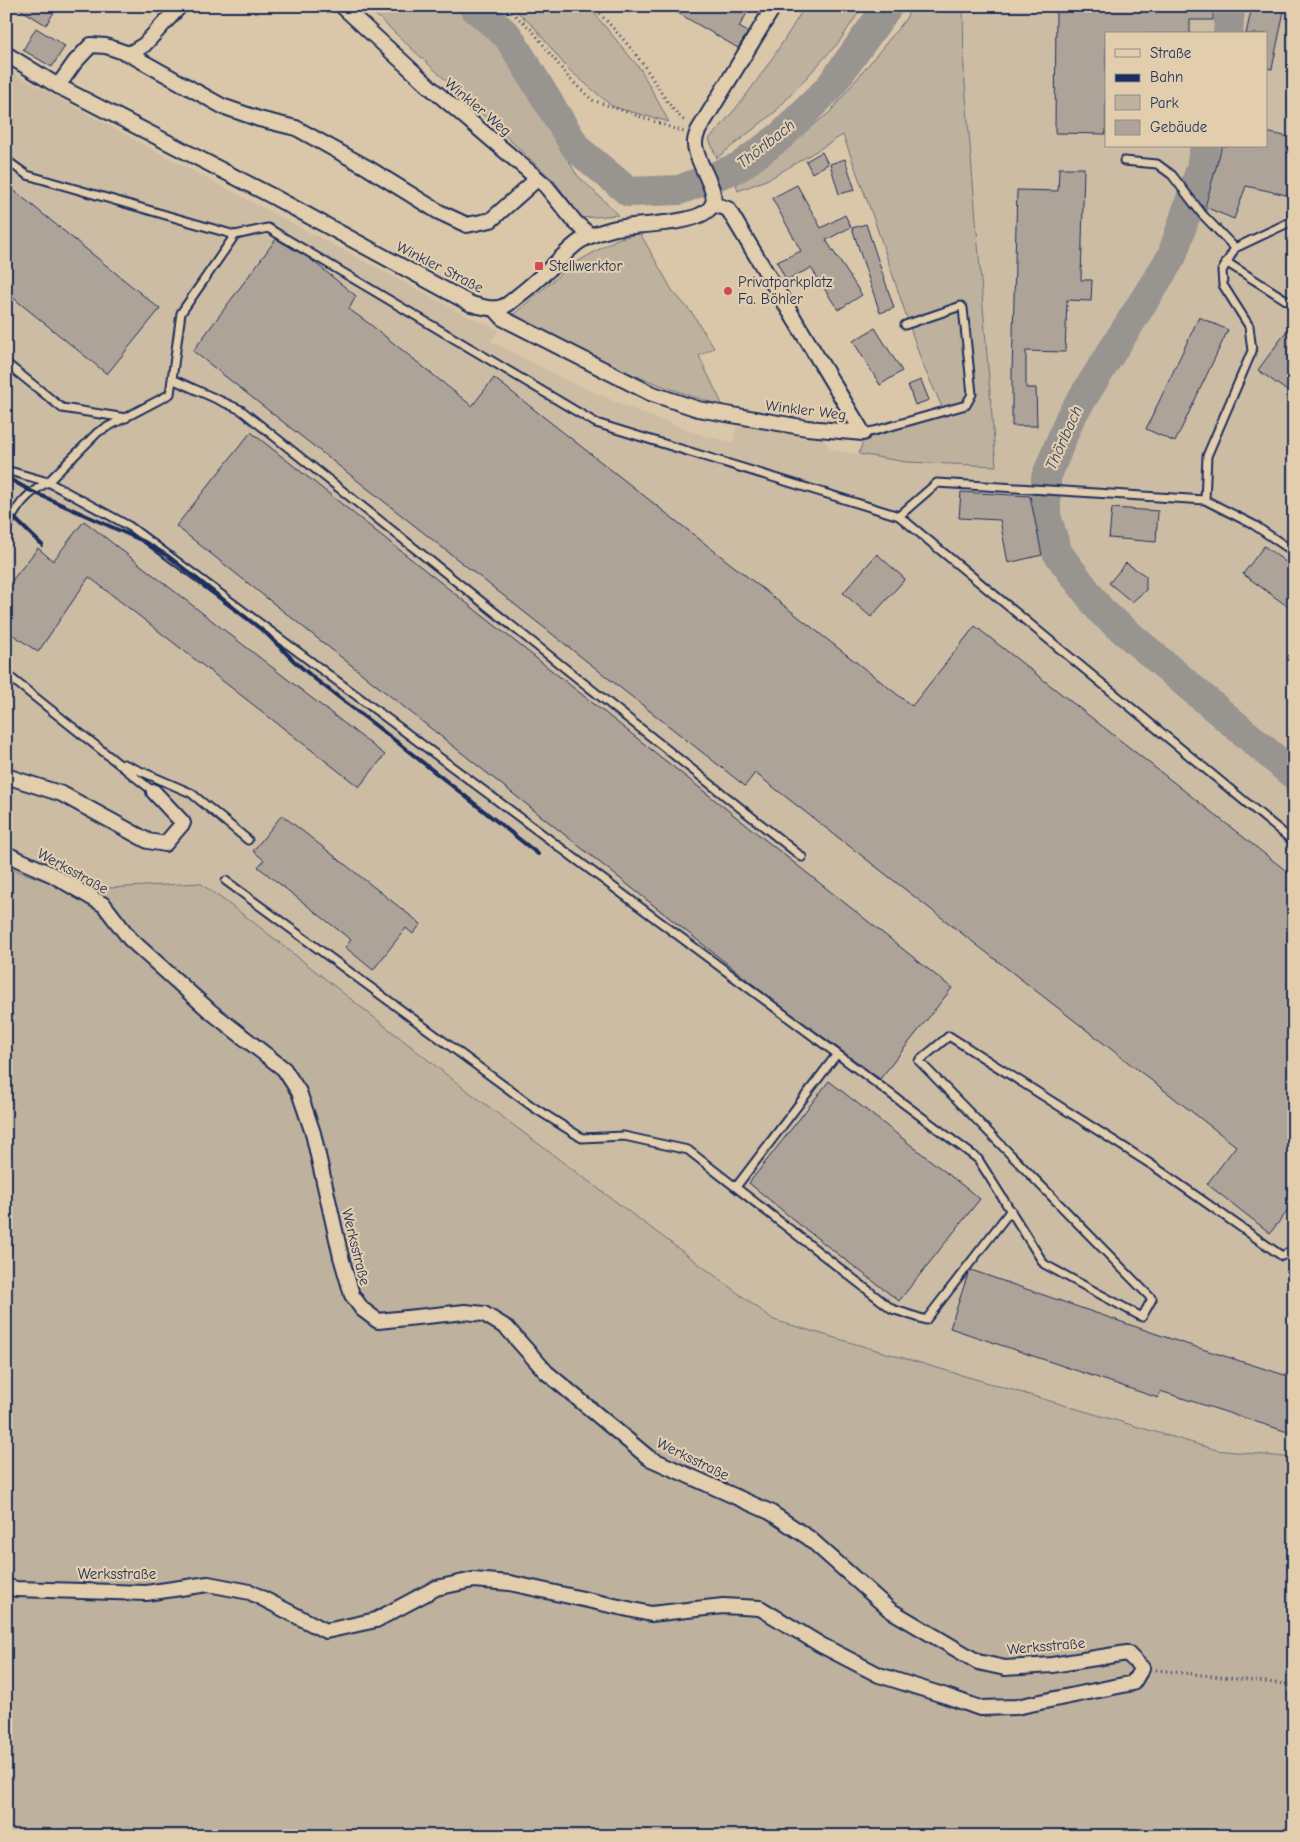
<svg xmlns="http://www.w3.org/2000/svg" width="1300" height="1842" viewBox="0 0 1300 1842" font-family="'Comic Neue',sans-serif">
<style>
.built{fill:#cdbca4;fill-rule:evenodd}
.green{fill:#beb19d;stroke:#6c707e}
.lines{fill:none;stroke-linecap:round;stroke-linejoin:round}
.river{stroke:#989490;stroke-width:30}
.building{fill:#aea398;stroke:#1b2f5e}
.lane-casing{stroke:#1b2f5e;stroke-width:11}
.street-casing{stroke:#1b2f5e;stroke-width:18}
.path{stroke:#1b2f5e;stroke-width:3;stroke-dasharray:1 4;stroke-linecap:butt}
.lane{stroke:#e2cdac;stroke-width:7}
.street{stroke:#e2cdac;stroke-width:14}
.rail{stroke:#1b2f5e;stroke-width:4}
.poi-dot{fill:#d1495b;stroke:#e2cdac;stroke-width:2}
.labels{text-anchor:middle;dominant-baseline:central;stroke-width:4.5;stroke-linejoin:round;paint-order:stroke}
.street-label{font-size:15px;fill:#1b2f5e;stroke:#e2cdac}
.poi-label{font-size:15px;fill:#1b2f5e;stroke:#e2cdac;text-anchor:start}
.water-label{font-size:16px;font-style:italic;fill:#2e3e66;stroke:#e2cdac}
</style>
<rect width="100%" height="100%" fill="#dac7a9"/>
<filter id="ink" filterUnits="userSpaceOnUse"><feTurbulence type="fractalNoise" baseFrequency=".02" numOctaves="2"/><feDisplacementMap in="SourceGraphic" scale="10" xChannelSelector="R" yChannelSelector="G"/><feConvolveMatrix kernelMatrix="1 2 1 2 8 2 1 2 1" color-interpolation-filters="sRGB"/></filter>
<g filter="url(#ink)">
<path class="built" d="M963 6H1294V1458L1217 1450 774 1320 461 1086 252 921 200 883 72 890 6 867V69L148 147 468 316 499 330 491 341 566 380 637 411 705 436 733 442 737 425 821 437 832 450 906 462 996 466 964 71ZM1106 34H1266V146H1106Z"/>
<path class="green" d="M366 6H460L487 29 541 101 560 146 577 175 619 215 582 218 555 182Z
M511 6H588L641 70 669 122 613 107 567 68 535 28Z
M805 6H863L839 42 775 112 717 158 709 139C746 100 777 53 805 6Z
M912 6H963L964 71 996 466 906 462 859 454 863 440 943 409 922 363 876 225 843 135 771 178 738 191 736 185 829 113 905 20Z
M640 233 672 290 692 313 714 348 699 356 723 406C650 383 578 357 514 314L570 266 617 239Z
M6 867 72 890 200 883 252 921 461 1086 774 1320 1217 1450 1294 1458V1836H6Z"/>
<g class="lines">
<path class="river" d="M473 6 508 36 577 149 629 192 679 190 739 167 781 136 829 88 888 6
M1228 34 1230 6
M1205 146 1201 168 1172 256 1070 418 1046 478V515L1057 552 1101 611 1294 775"/>
</g>
<path class="building" d="M15 6H58L46 25Z
M666 6H751L739 27 748 32 738 48Z
M1056 6H1213V20H1190V34H1106V134L1055 133Z
M1252 6H1285L1272 69 1266 68V34H1246Z
M36 28 65 46 52 67 23 50Z
M1266 132 1294 138V185L1291 196 1246 186 1234 219 1205 207 1222 146H1266Z
M822 152 828 164 812 173 806 161Z
M845 159 855 190 839 194 830 164Z
M1059 168H1084L1081 280H1092L1091 301 1067 300 1065 352 1026 351V388H1036L1037 426H1012V371L1017 190 1058 191Z
M6 184 160 309 107 374 6 292Z
M797 185 821 228 845 215 851 227 826 240 862 295 838 310 811 268 786 280 777 262 801 251 772 198Z
M866 224 894 308 880 313 852 228Z
M276 239 309 258 356 296 349 309 371 325 472 406 494 378 912 706 975 626 1294 877V1203L1270 1233 1207 1184 1236 1146 755 773 745 786 193 351Z
M1199 317 1228 330 1175 442 1146 429Z
M1294 321V396L1258 370Z
M875 328 902 371 880 385 853 341Z
M921 380 929 400 915 405 908 385Z
M251 432 952 988 880 1079 769 997 176 526Z
M961 492 1030 496 1042 555 1008 563 1000 520 959 518Z
M1112 508 1158 511 1156 542 1109 538Z
M84 521 385 755 359 787 89 577 38 652 6 630V588L38 548 53 561Z
M1264 546 1294 568V611L1243 574Z
M877 554 905 579 871 617 843 593Z
M1126 563 1146 576V590L1132 602 1109 583Z
M282 815 421 924 413 934 406 928 373 970 345 947 351 940 258 867 264 860 253 851Z
M829 1081 980 1199 899 1301 800 1225 749 1183Z
M971 1270 1177 1341 1294 1378V1434L1160 1391 1158 1398 950 1328 968 1274Z"/>
<g class="lines">
<defs>
<path id="lane" d="M6 160 27 175 235 235
M1124 161 1157 164 1172 175 1202 214 1235 248
M1226 262 1294 305
M6 363 62 408 126 418
M172 379 241 410 802 857
M863 433 874 431 966 405 972 394 963 308 961 306 905 325
M6 470 48 482
M1205 500 1207 456 1252 351 1249 326 1223 285 1222 271 1235 248 1290 222 1294 216
M899 516 937 483 1205 500 1254 525 1294 552
M6 531C15 507 26 494 48 482
M6 674 154 792
M124 764 191 793 248 840
M1294 842 899 516 596 423 268 228 235 235 181 313 170 394 98 432 48 482 129 526 978 1159 1044 1264 1142 1317 1152 1299 919 1061 949 1036 1152 1165 1282 1256 1294 1249
M226 881 533 1107 582 1138 624 1136 688 1150 892 1309 926 1320 1011 1210
M736 1187 837 1054"/>
<path id="street" d="M342 6 431 88 545 185 575 222 591 236
M6 54 58 86 272 196 471 304C484 307 496 312 508 304 521 294 534 283 546 272 557 263 568 249 580 241 590 235 601 232 612 229 634 223 705 227 713 203 718 189 694 160 695 142 695 138 697 134 698 131L774 6
M129 54 144 45 180 6
M58 86 75 62 91 45 106 46 129 54 222 106 259 119 296 128 368 168 439 212 467 225 491 220 537 179
M495 309 504 319 650 393 698 409 807 428 863 433 728 209 713 204
M6 776 62 794 148 841 165 844 183 823 154 792
M6 854 51 874 104 905 130 939 210 1011 284 1069 299 1092 313 1133 341 1257 352 1295 362 1309 378 1321 465 1312 484 1314 507 1328 546 1372 649 1458 770 1512 809 1538 890 1610 978 1662 1005 1668 1052 1665 1127 1653 1142 1668 1133 1683 1016 1707 980 1708 946 1696 879 1675 821 1645 760 1608 723 1606 651 1614 510 1583 473 1580 436 1588 376 1620 326 1631 250 1592 208 1584 146 1593 16 1589 6 1586"/>
</defs>
<use href="#lane" class="lane-casing"/>
<use href="#street" class="street-casing"/>
<path class="path" d="M504 6 532 30 568 77 592 100 684 132
M593 6C610 25 627 42 642 63 655 81 669 109 686 122
M1156 1670 1294 1685"/>
<use href="#lane" class="lane"/>
<use href="#street" class="street"/>
<path class="rail" d="M6 477 31 491 143 541 168 556 267 634 294 661 315 679 397 742 538 854
M6 510 42 545"/>
</g>
</g>
<g class="poi-dot">
<rect x="534" y="261" width="10" height="10" rx="2.5"/>
<circle cx="728" cy="291" r="5"/>
</g>
<g class="labels">
<g class="street-label">
<text transform="translate(478 107) rotate(40)">Winkler Weg</text>
<text transform="translate(440 267) rotate(27)">Winkler Straße</text>
<text transform="translate(806 410) rotate(7)">Winkler Weg</text>
<text transform="translate(73 871) rotate(29)">Werksstraße</text>
<text transform="translate(356 1247) rotate(76)">Werksstraße</text>
<text transform="translate(693 1459) rotate(26)">Werksstraße</text>
<text x="117" y="1574">Werksstraße</text>
<text transform="translate(1046 1646) rotate(-5)">Werksstraße</text>
</g>
<g class="poi-label">
<text x="549" y="266">Stellwerktor</text>
<text x="738" y="282">Privatparkplatz<tspan x="738" dy="17">Fa. Böhler</tspan></text>
</g>
<g class="water-label">
<text transform="translate(766 144) rotate(-38)">Thörlbach</text>
<text transform="translate(1064 438) rotate(-66)">Thörlbach</text>
</g>
</g>
<rect width="1300" height="1842" fill="none" stroke="#e2cdac" stroke-width="25"/>
<rect x="12" y="12" width="1275" height="1817" fill="none" stroke="#1b2f5e" stroke-width="2" filter="url(#ink)"/>
<rect x="1105" y="32" width="162" height="115" fill="#e2cdac" stroke="#928e8d"/>
<rect x="1115" y="49" width="25" height="8" fill="#e2cdac" stroke="#928e8d"/>
<text x="1150" y="58" font-size="15" fill="#1b2f5e">Straße</text>
<rect x="1115" y="74" width="25" height="8" fill="#1b2f5e" stroke="#928e8d"/>
<text x="1150" y="82" font-size="15" fill="#1b2f5e">Bahn</text>
<rect x="1115" y="95" width="25" height="15" fill="#beb19d" stroke="#928e8d"/>
<text x="1150" y="108" font-size="15" fill="#1b2f5e">Park</text>
<rect x="1115" y="120" width="25" height="15" fill="#aea398" stroke="#928e8d"/>
<text x="1150" y="132" font-size="15" fill="#1b2f5e">Gebäude</text>
</svg>
